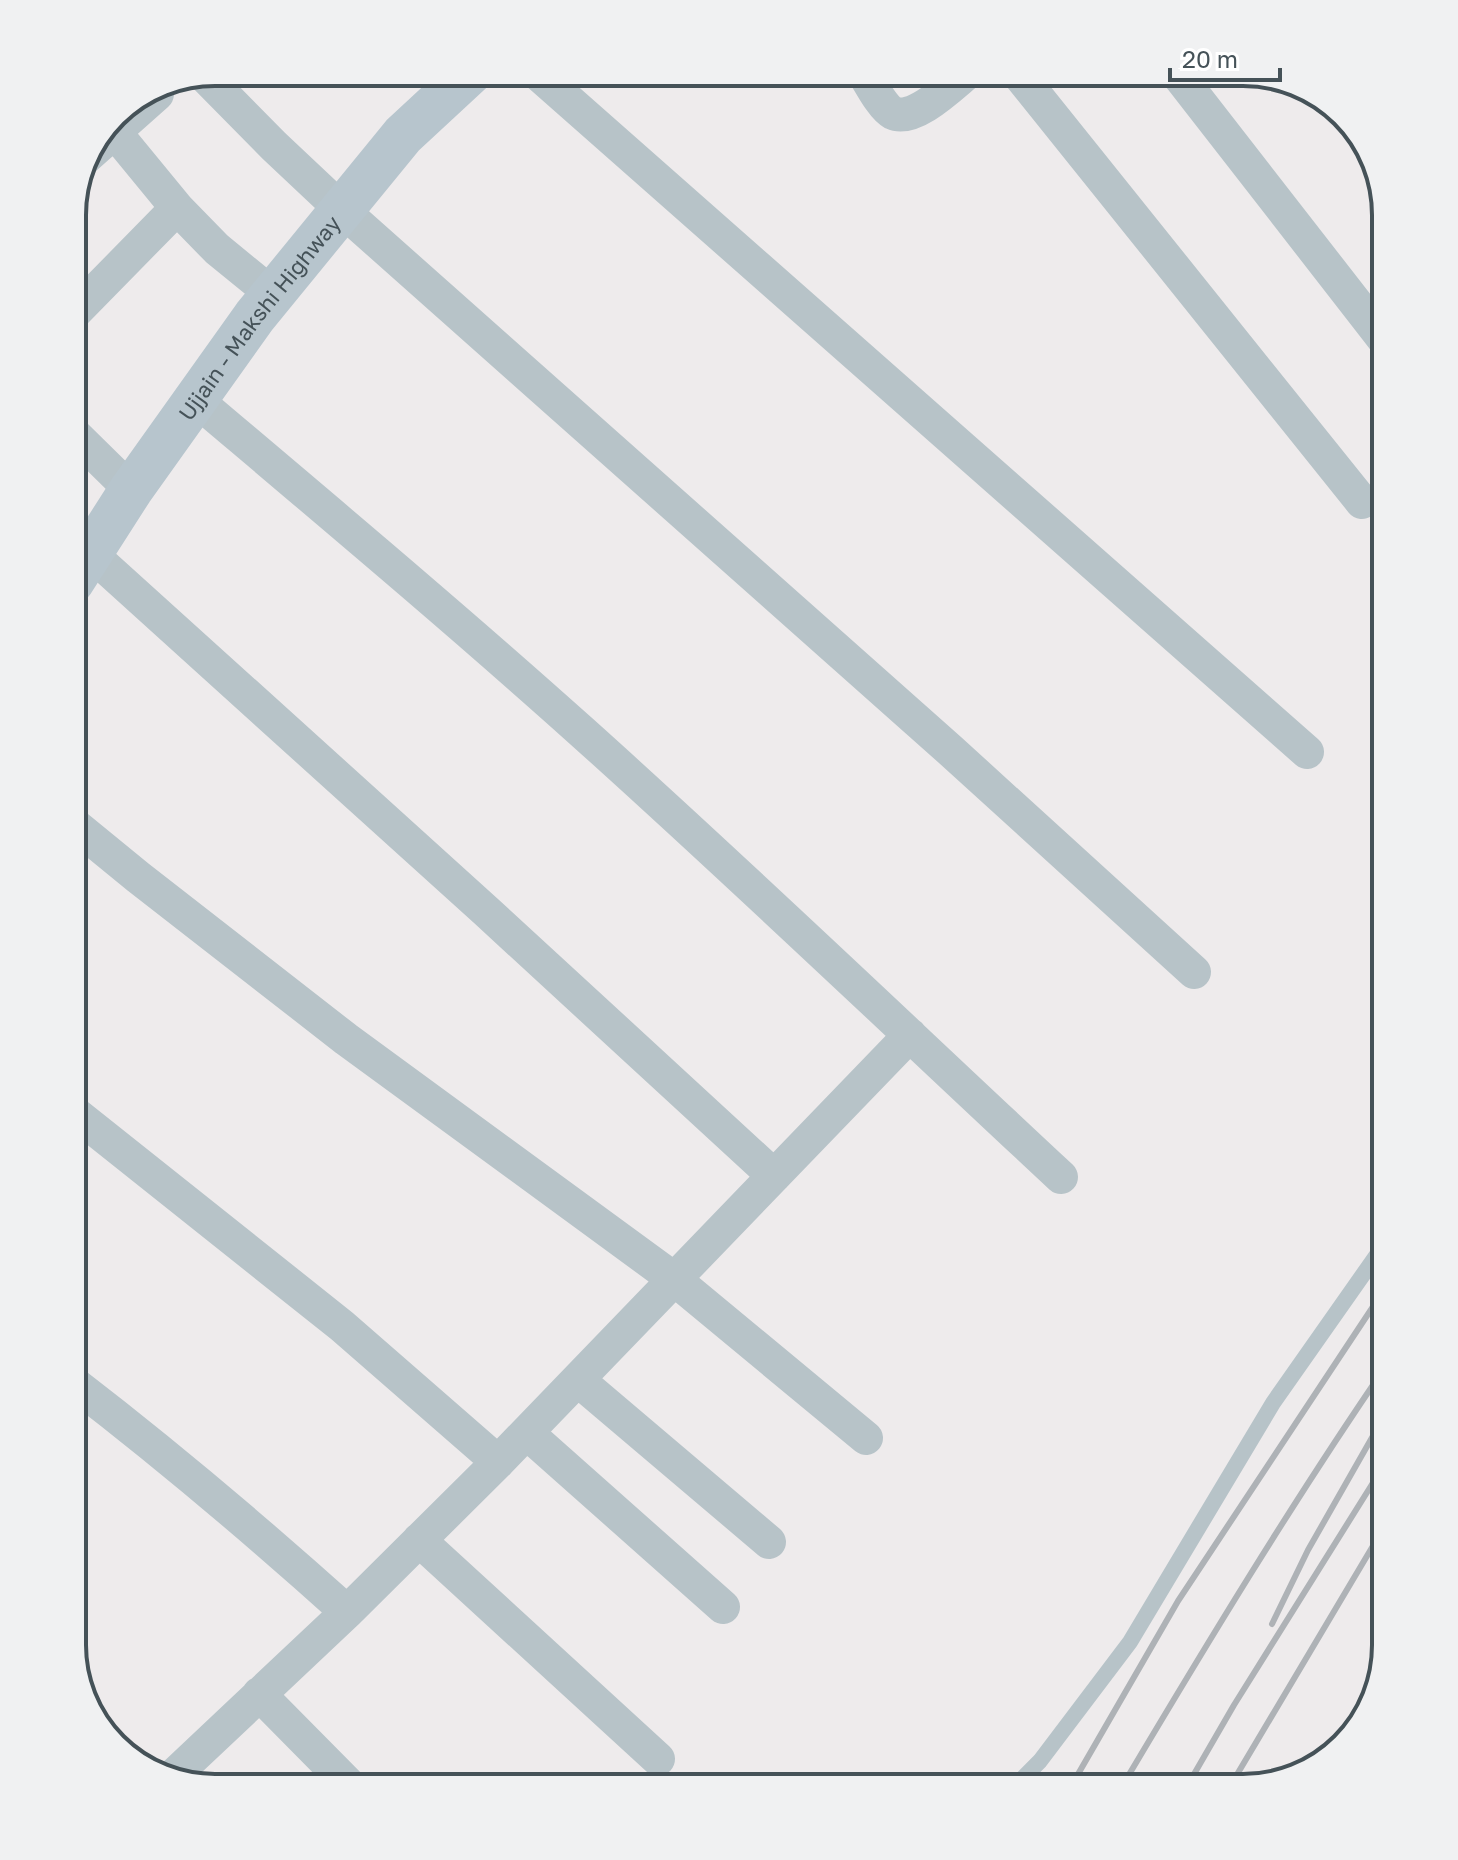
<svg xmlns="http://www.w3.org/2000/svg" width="1458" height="1860" viewBox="0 0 1458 1860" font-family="'Golos Text',sans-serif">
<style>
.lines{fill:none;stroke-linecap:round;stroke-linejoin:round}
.service{stroke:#b7c3c8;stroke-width:16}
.minor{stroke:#b7c3c8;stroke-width:34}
.secondary{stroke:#b7c5cd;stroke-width:44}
.rail{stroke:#aeb2b6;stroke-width:6}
.labels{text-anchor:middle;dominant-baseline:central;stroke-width:6;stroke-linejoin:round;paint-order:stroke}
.street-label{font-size:22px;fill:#455258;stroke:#fff}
.rim{fill:none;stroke:#455258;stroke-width:4}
</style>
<rect width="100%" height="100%" fill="#eeebec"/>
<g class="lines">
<path class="service" d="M1013 1788 1040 1761 1130 1642 1273 1403 1386 1242"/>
<path class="minor" d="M536 72 1307 752
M863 72C870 83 882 107 893 113 914 123 953 84 968 72
M1017 72 1362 502
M1176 72 1386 342
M205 76 274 146 342 210 950 750 1194 972
M108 124 177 208 217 249 272 294
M85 158 157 94
M72 315 177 208
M195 399C325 509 455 618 581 731 744 877 901 1028 1061 1177
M72 432 131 490
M90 553 486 911 774 1176
M72 823 138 877 346 1039 674 1279 866 1438
M72 1111 342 1326 498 1462
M578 1380 769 1542
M72 1382C167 1455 258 1532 347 1612
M527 1433 723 1607
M419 1540 658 1759
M259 1694 352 1788
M172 1777 347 1612 498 1462 910 1035"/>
<path class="secondary" id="s1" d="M72 582 131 490 255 316 403 135 471 72"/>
<path class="rail" d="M1272 1624 1308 1550 1386 1413
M1070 1788 1178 1601 1386 1287
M1121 1788C1206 1645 1292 1503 1386 1366
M1186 1788 1234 1705 1386 1462
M1229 1788 1386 1524"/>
</g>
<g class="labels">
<g class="street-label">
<text stroke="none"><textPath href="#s1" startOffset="324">Ujjain - Makshi Highway</textPath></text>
</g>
</g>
<path d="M0 0H1458V1860H0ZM215 86H1243A129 129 0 0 1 1372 215V1645A129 129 0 0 1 1243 1774H215A129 129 0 0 1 86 1645V215A129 129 0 0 1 215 86Z" fill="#f0f1f2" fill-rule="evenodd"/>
<path class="rim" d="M215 86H1243A129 129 0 0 1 1372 215V1645A129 129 0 0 1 1243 1774H215A129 129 0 0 1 86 1645V215A129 129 0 0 1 215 86Z"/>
<path d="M1170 68v12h110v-12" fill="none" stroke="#455258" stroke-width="4"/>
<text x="1182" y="68" font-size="24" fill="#455258" stroke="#ffffff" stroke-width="6" paint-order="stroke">20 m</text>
</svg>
